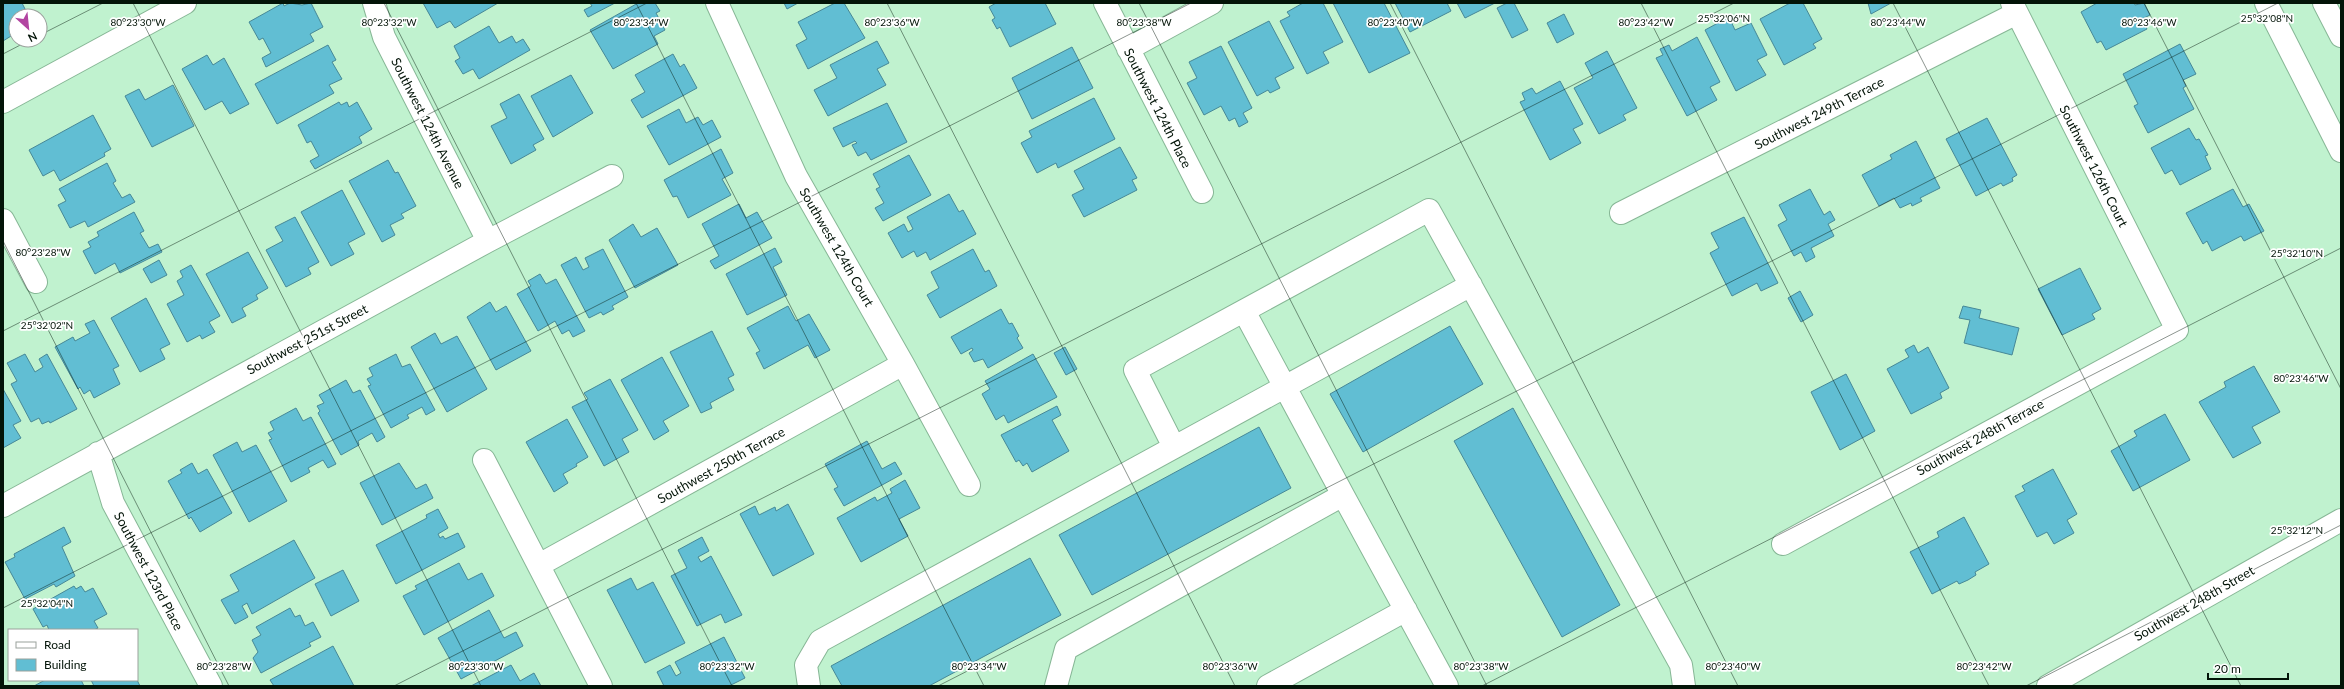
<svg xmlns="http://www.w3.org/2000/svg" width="2344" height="689" viewBox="0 0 2344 689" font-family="Lato,sans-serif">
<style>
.building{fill:#61bed3;stroke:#468897}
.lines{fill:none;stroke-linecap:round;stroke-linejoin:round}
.minor-casing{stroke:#87b796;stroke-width:24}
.minor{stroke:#fff;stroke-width:22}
.ticks{fill:none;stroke:#031408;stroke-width:1;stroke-opacity:0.45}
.labels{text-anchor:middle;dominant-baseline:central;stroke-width:3.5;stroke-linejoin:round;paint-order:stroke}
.street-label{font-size:13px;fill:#031408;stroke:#fff}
.ticks-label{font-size:10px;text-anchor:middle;fill:#031408;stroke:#fff;stroke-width:3.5;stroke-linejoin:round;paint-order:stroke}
</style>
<rect width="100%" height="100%" fill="#c0f2cf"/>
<path class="building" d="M3 3H22L26 11 24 12 26 16H16V33L3 41Z
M283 3 284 6 290 3 302 5 311 3 323 27 310 34 314 41 266 67 262 58 271 53 263 38 259 40 249 22Z
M423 3H498L455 28 450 21 437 28Z
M590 3H615L588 17 584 10 592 6Z
M638 3H655L660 11 656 13 665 30 654 36 658 44 613 69 590 30Z
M784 3H798L787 9Z
M835 3H844L865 38 808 69 796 45 807 39 798 22Z
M996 3H1045L1056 24 1010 47 1000 27 997 29 992 20 995 18 989 7Z
M1303 3H1323L1343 42 1323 52 1329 63 1307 74 1280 21 1290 16 1287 12Z
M1333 3H1384L1410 53 1369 73Z
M1395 3H1447L1451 11 1410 32Z
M1457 3H1495L1465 18Z
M1507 3H1514L1528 30 1512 38 1497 8Z
M1790 3H1803L1822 39 1813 44 1816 48 1784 65 1760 19Z
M1868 3H1891L1871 14Z
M2097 3H2134L2135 5 2144 3 2150 15 2142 19 2147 29 2106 50 2101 41 2097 43 2081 12Z
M1564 14 1574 34 1557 43 1547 23Z
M1729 17 1735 30 1751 23 1767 55 1757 60 1766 75 1736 91 1705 30Z
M1269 21 1294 68 1275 78 1280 88 1270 93 1268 90 1257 96 1228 42Z
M489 26 499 43 512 36 516 43 523 39 530 50 479 79 473 69 463 74 455 61 460 58 454 46Z
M1697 37 1720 82 1710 87 1717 100 1687 116 1656 58 1663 55 1660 49 1669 45 1672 51Z
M877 41 889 63 877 69 886 85 828 116 814 90 837 78 830 65Z
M2180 44 2196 74 2183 80 2186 86 2183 88 2194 109 2148 133 2134 106 2138 104 2123 74Z
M328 45 336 60 332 62 342 79 329 85 334 93 277 124 255 84Z
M1221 46 1252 108 1243 113 1248 122 1239 127 1235 118 1229 121 1221 106 1204 115 1187 83 1197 78 1189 62Z
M1072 47 1093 88 1032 119 1012 78Z
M1607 51 1637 108 1623 115 1626 120 1599 134 1574 88 1593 78 1585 63Z
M673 54 680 67 684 64 697 88 642 118 631 100 645 92 635 75Z
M207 55 213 65 224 58 249 104 230 114 222 101 205 110 182 69Z
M571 75 593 113 553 137 531 96Z
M1560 81 1583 124 1573 129 1581 143 1550 160 1520 102 1525 100 1522 93 1532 88 1536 94Z
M173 85 194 126 152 147 125 96 139 89 145 100Z
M519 94 544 139 533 145 536 150 511 164 491 126 507 118 500 104Z
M1094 98 1115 139 1058 168 1056 163 1037 173 1021 143 1032 137 1029 131Z
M339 102 341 105 347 102 349 107 357 102 372 129 359 137 362 143 315 169 310 161 319 156 311 141 307 143 298 125Z
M887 103 907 142 871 160 866 152 858 156 852 145 857 143 855 141 843 147 833 128Z
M679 109 686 123 698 117 703 125 712 120 721 137 669 165 647 126Z
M93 115 111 149 104 153 105 156 60 181 54 170 43 176 29 150Z
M1987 118 2017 175 2012 178 2013 181 2003 186 2001 183 1976 196 1946 139Z
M2189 128 2196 140 2199 139 2208 155 2205 156 2211 169 2180 185 2172 170 2165 174 2151 148Z
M1916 141 1940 188 1920 198 1922 201 1912 206 1911 203 1900 208 1894 198 1879 206 1862 175 1892 159 1890 155Z
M1120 147 1137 178 1132 180 1137 190 1084 217 1072 195 1084 189 1074 171Z
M721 149 733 173 722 179 731 195 688 218 677 196 673 197 664 180Z
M909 155 931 195 883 221 875 208 884 203 876 189 880 187 873 174Z
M388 160 395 173 398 172 416 206 401 214 404 218 390 225 395 235 382 242 349 181Z
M107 163 116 181 113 183 122 198 130 194 135 202 88 227 85 221 70 228 58 205 66 201 59 189Z
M1810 189 1824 215 1830 211 1835 220 1828 224 1834 236 1811 248 1815 257 1806 262 1801 252 1794 256 1778 225 1787 220 1779 205Z
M2233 189 2243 207 2249 204 2264 231 2244 241 2241 236 2212 251 2207 241 2203 244 2186 213Z
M342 190 365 234 348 243 354 254 331 266 301 212Z
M949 194 959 212 963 210 976 234 930 260 926 252 917 257 914 251 902 258 888 233 904 224 908 232 913 229 907 217Z
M739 204 746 218 757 212 772 238 715 269 710 261 719 256 702 224Z
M134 212 144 231 140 233 149 248 158 244 162 252 120 273 115 263 95 274 83 251 91 247 88 242 99 236 97 232Z
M295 217 319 262 308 268 311 274 286 287 266 250 283 241 275 227Z
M1744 217 1778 283 1761 291 1757 283 1732 296 1710 253 1719 248 1711 233Z
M633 224 641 237 657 228 678 265 635 288 609 240Z
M775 248 782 262 773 267 787 295 747 315 726 274Z
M603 249 628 297 612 306 614 309 603 315 601 312 589 318 561 265 576 257 583 270 589 267 585 258Z
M973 249 985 272 989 270 997 286 940 318 927 295 939 288 931 272Z
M248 252 268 288 256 295 258 299 242 308 246 316 232 323 206 274Z
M159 260 167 275 151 283 143 269Z
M191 265 220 316 209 322 215 332 202 339 200 335 187 342 167 304 184 295 177 281 183 277 180 271Z
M2080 268 2101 309 2092 314 2095 319 2062 335 2038 289Z
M540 274 546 284 556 279 585 331 573 337 569 330 562 334 555 321 538 331 517 294 531 286 528 281Z
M1800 291 1813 315 1801 322 1788 298Z
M146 298 170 344 160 349 165 359 140 372 111 318Z
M490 302 496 312 506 306 531 351 496 370 467 317Z
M788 306 796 321 809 314 830 350 815 358 808 345 764 369 756 353 760 351 747 328Z
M1963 306 1981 310 1979 318 2019 328 2012 355 1964 343 1970 320 1959 318Z
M1001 309 1009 324 1012 323 1019 336 1017 338 1023 348 988 368 983 359 974 362 969 353 973 350 972 348 961 354 951 337Z
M94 320 119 366 113 369 120 384 94 398 90 390 84 394 80 387 78 389 55 347 73 337 75 341 90 333 85 324Z
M1450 326 1483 384 1363 452 1330 394Z
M712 331 734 375 728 378 734 390 710 403 712 408 701 413 670 352Z
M435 333 441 344 457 336 487 389 447 412 411 347Z
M1914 345 1918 353 1928 347 1949 388 1940 393 1942 398 1911 414 1887 369 1909 357 1905 350Z
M1065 347 1077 369 1066 375 1054 353Z
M25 354 35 372 43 367 39 359 47 354 77 409 50 423 49 421 42 424 39 418 31 422 11 384 17 381 7 363Z
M396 354 402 367 410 364 435 410 426 415 422 407 407 415 409 418 391 428 368 386 371 385 367 379 373 376 369 368Z
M1033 354 1057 397 1008 423 1004 415 996 420 982 394 990 389 985 381Z
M662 357 689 406 663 421 669 431 654 440 621 380Z
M2254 366 2280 412 2252 427 2261 443 2233 458 2199 402 2226 387 2224 382Z
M1846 374 1875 431 1840 450 1811 392Z
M610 379 638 430 622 439 629 452 604 466 572 407 588 399 584 393Z
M346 380 353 393 360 390 385 437 377 442 372 433 358 441 359 445 341 455 318 413 320 411 317 406 324 403 319 395Z
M3 389 21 421 13 425 21 438 3 448Z
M1057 406 1061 415 1052 420 1069 451 1032 472 1027 463 1023 466 1019 460 1016 462 1001 435Z
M296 408 303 421 311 417 336 464 328 468 323 460 308 468 310 472 291 482 269 440 272 439 268 433 274 430 270 422Z
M1513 408 1620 605 1562 637 1454 441Z
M2165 414 2190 460 2133 491 2111 451 2137 436 2134 431Z
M567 419 588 457 576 464 577 466 563 474 568 483 554 492 526 442Z
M1259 427 1291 488 1092 595 1059 535Z
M867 441 882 469 895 462 902 474 844 506 834 489 838 487 825 464Z
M237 442 242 452 256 445 287 501 249 522 213 455Z
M192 463 198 474 207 469 232 513 200 532 191 517 189 519 168 481 182 473 180 470Z
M399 463 416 489 426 484 433 498 382 525 360 483Z
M2053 469 2077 514 2067 520 2074 533 2054 544 2047 532 2037 537 2015 496 2025 491 2022 486Z
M905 480 920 508 899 519 908 536 861 562 837 518 875 497 877 501 892 493 890 489Z
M788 504 814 554 773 576 740 514 755 506 759 515 775 507 776 511Z
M438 509 448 528 438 534 440 538 443 536 445 539 458 533 465 547 396 584 376 545 427 518 426 515Z
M1964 517 1989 564 1975 572 1976 575 1968 580 1959 584 1957 581 1932 594 1910 552 1939 537 1937 532Z
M64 527 71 542 62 547 75 576 56 587 54 584 25 599 5 562 15 557 14 554Z
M702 537 709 551 698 557 701 562 711 556 742 615 725 623 721 614 697 626 671 576 687 568 678 550Z
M294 540 315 578 252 614 247 603 242 606 248 617 235 624 221 600 239 591 230 575Z
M1030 558 1061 615 929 686H842L831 666Z
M459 563 468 580 482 573 494 596 424 635 403 596 417 589 415 586Z
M343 570 359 601 331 616 315 584Z
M631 578 637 590 653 582 685 643 645 663 607 590Z
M74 586 76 589 81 586 85 592 93 588 107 614 94 621 98 628 94 630H49L47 625 43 627 33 609Z
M290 608 295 617 300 615 305 626 313 622 321 637 309 643 311 646 261 673 253 658 258 652 252 640 261 635 256 627Z
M489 610 504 638 516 632 523 646 461 679 438 638Z
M724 637 745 678 729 686H664L657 672 670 665 676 676 681 673 675 662Z
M333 646 354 686H274L270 680Z
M511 665 520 681 534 673 541 686H471Z
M45 680H81L84 686H34Z
M91 680H137L140 686H94Z"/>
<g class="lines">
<defs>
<path id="minor" d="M374 3 384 37 488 241
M717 3 796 176 903 364 969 485
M1105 3 1202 192
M2266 3 2341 151
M2324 3 2341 36
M1128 49 1212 3
M3 102 185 3
M1621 213 2017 13
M3 220 36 282
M1244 311 1343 495
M1174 447 1135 370 1429 210 1681 665 1684 686
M98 453 113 503 211 686
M484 460 601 686
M3 506 488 241 612 176
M1783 544 2177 330 2012 3
M539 565 903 364
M809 686 806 665 820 641 1471 285
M1056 686 1066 649 1343 495 1447 686
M1268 686 1406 610
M2048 686 2341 520"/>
</defs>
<use href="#minor" class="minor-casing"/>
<use href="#minor" class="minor"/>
</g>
<path class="ticks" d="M133 3 481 686M384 3 732 686M636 3 984 686M887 3 1235 686M1139 3 1487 686M1390 3 1738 686M1641 3 1989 686M1893 3 2241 686M2144 3 2341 389M40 35 103 3M3 54 30 40M3 241 229 686M3 331 647 3M3 608 1191 3M394 686 1734 3M938 686 2278 3M1482 686 2341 248M2026 686 2341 525"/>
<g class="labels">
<g class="street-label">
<text transform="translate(1158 108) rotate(63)">Southwest 124th Place</text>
<text transform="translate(1819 113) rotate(-27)">Southwest 249th Terrace</text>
<text transform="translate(428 123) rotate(63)">Southwest 124th Avenue</text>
<text transform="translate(2094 166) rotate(63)">Southwest 126th Court</text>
<text transform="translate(837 247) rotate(60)">Southwest 124th Court</text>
<text transform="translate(307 339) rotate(-28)">Southwest 251st Street</text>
<text transform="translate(1980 437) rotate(-29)">Southwest 248th Terrace</text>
<text transform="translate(721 465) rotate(-29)">Southwest 250th Terrace</text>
<text transform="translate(149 571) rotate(62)">Southwest 123rd Place</text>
<text transform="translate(2194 603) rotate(-30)">Southwest 248th Street</text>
</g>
</g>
<g class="ticks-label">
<text x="1724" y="22">25°32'06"N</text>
<text x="2267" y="22">25°32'08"N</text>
<text x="2149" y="26">80°23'46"W</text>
<text x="138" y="26">80°23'30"W</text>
<text x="389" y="26">80°23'32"W</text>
<text x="641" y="26">80°23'34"W</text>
<text x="892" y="26">80°23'36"W</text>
<text x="1144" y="26">80°23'38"W</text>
<text x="1395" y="26">80°23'40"W</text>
<text x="1646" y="26">80°23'42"W</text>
<text x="1898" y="26">80°23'44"W</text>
<text x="43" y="256">80°23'28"W</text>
<text x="2297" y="257">25°32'10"N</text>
<text x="47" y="329">25°32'02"N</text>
<text x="2301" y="382">80°23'46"W</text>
<text x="2297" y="534">25°32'12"N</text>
<text x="47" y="607">25°32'04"N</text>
<text x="224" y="670">80°23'28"W</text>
<text x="476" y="670">80°23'30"W</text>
<text x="727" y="670">80°23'32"W</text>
<text x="979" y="670">80°23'34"W</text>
<text x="1230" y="670">80°23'36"W</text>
<text x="1481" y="670">80°23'38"W</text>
<text x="1733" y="670">80°23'40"W</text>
<text x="1984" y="670">80°23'42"W</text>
</g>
<rect width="2344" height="689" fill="none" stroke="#031408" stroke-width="8"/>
<rect x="8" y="629" width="130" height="52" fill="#ffffff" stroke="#9aa19c"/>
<rect x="16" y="642" width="20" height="6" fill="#ffffff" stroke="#9aa19c"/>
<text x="44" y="649" font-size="12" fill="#031408">Road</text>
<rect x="16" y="659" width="20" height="12" fill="#61bed3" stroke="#9aa19c"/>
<text x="44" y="669" font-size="12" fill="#031408">Building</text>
<g transform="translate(28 28) rotate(153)"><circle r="19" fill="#ffffff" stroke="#9aa19c"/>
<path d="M0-3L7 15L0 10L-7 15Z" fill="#b244a1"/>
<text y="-6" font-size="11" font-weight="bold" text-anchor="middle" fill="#031408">N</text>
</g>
<path d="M2208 673v6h80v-6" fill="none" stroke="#031408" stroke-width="2"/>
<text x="2214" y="673" font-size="12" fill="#031408" stroke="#ffffff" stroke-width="3" paint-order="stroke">20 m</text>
</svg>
